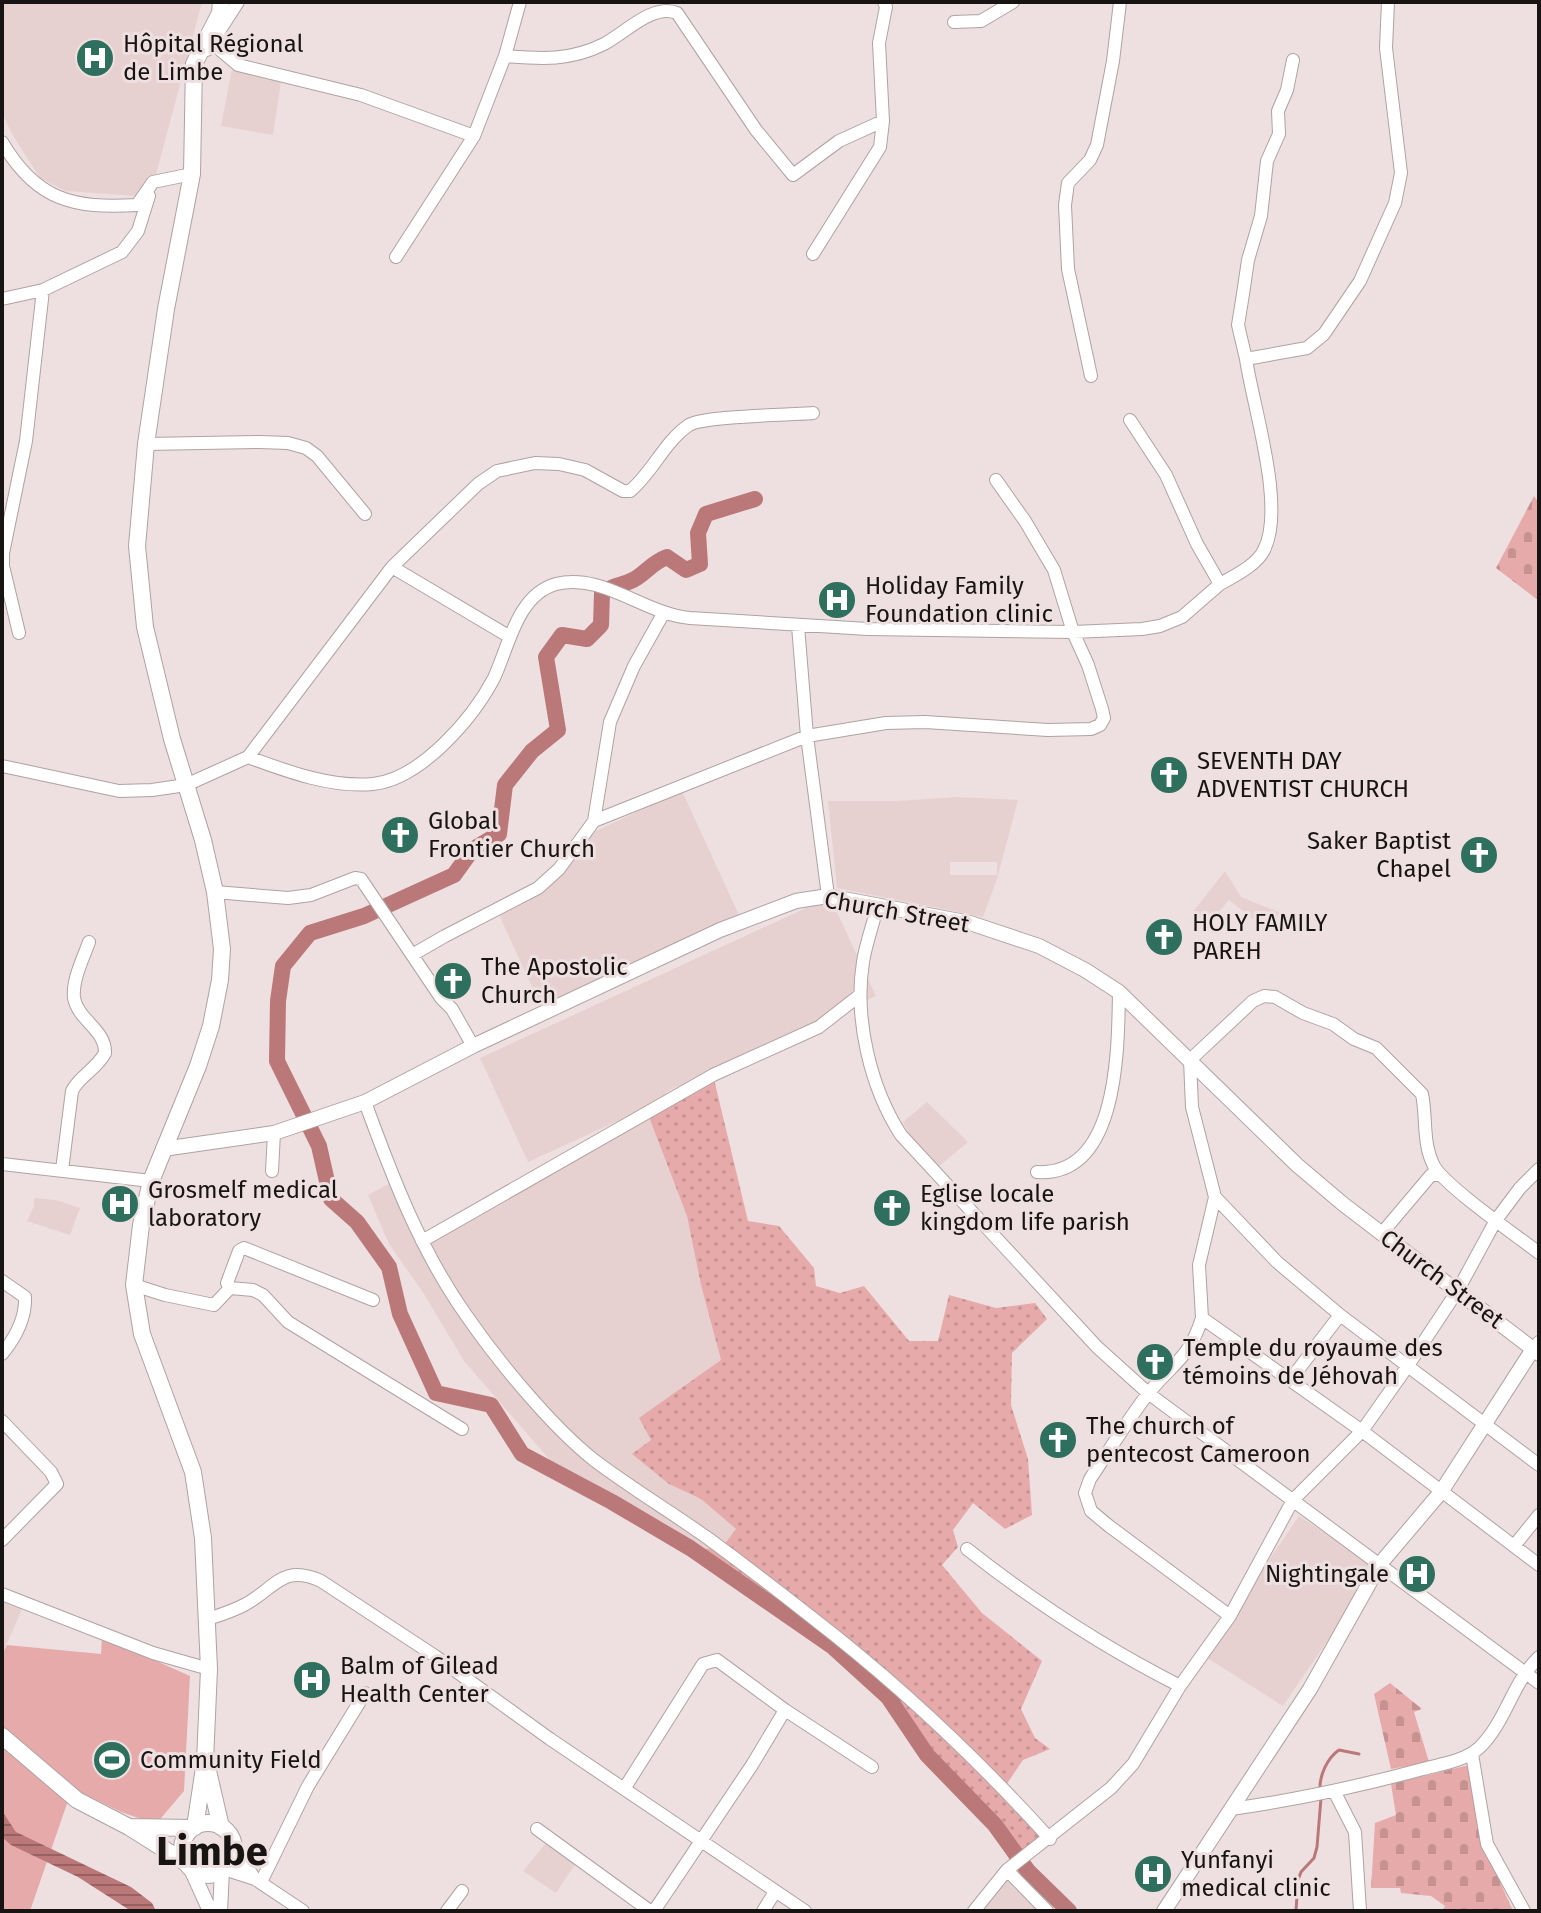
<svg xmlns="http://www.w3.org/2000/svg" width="1541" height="1913" viewBox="0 0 1541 1913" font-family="'Fira Sans',sans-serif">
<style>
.built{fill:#e7d0d0;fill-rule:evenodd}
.grass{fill:url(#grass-dots)}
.cemetery{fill:url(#cemetery-stones)}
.garden{fill:#e7aaaa}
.water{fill:url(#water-rules)}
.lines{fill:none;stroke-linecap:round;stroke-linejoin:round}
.stream{stroke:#bb7879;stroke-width:3}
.river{stroke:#bb7879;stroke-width:16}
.minor-casing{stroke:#afa2a2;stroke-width:14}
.major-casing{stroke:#afa2a2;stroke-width:16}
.highway-casing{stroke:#afa2a2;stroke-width:18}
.minor{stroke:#fff;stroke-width:12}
.major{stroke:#fff;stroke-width:14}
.highway{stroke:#fff;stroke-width:16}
.labels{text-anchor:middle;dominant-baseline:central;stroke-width:6;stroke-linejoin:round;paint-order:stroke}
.poi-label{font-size:24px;fill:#181414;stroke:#eee0e0;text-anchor:start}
.street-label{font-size:24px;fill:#181414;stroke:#eee0e0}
.town-label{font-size:40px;font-weight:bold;fill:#181414;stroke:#eee0e0}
</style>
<defs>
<pattern id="grass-dots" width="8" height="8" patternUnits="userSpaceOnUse" patternTransform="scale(2)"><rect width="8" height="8" fill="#e7aaaa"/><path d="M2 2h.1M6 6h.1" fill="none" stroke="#c59191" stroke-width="1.8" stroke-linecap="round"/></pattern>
<pattern id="cemetery-stones" width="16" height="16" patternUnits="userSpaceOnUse" patternTransform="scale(2)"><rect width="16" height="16" fill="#e7aaaa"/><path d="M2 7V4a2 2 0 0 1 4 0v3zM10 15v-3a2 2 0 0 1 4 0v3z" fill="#c59191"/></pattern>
<pattern id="water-rules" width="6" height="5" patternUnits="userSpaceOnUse" patternTransform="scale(2)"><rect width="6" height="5" fill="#bb7879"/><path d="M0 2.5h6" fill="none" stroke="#976162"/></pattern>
</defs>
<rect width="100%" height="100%" fill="#eee0e0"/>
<path class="built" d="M2 2H202L150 197 66 191 40 178 12 134 2 113Z
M232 69 282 75 273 135 221 126Z
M682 791 739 915 541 1006 499 915 529 901 525 891 565 872 555 850Z
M958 797 1018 800 997 879 983 917 837 888 828 801H897ZM997 862V875H950V862Z
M1225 871 1241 897 1281 913 1267 930 1229 900 1208 924 1192 913Z
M830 897 876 996 666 1092 668 1098 528 1162 480 1058Z
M927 1102 968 1142 937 1168 912 1140 903 1122Z
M647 1112 687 1216 701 1285 721 1360 640 1419 651 1440 669 1484 701 1499 737 1530 721 1549 690 1548 563 1475 464 1361 424 1294 389 1244 368 1195 394 1181 422 1240Z
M34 1198 56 1200 80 1208 70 1235 27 1221 34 1206Z
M1299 1516 1377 1568 1283 1706 1204 1656Z
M2 1601 22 1609 2 1655Z
M546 1843 576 1863 556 1893 523 1871Z
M1006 1880 1038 1911H980Z"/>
<path class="grass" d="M713 1075 748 1221 779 1226 814 1268 816 1286 840 1293 864 1286 909 1341H938L949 1295 996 1308 1035 1303 1047 1319 1012 1353 1011 1405 1028 1459 1032 1515 1005 1529 973 1503 953 1530 958 1547 942 1565 982 1613 1042 1661 1021 1709 1035 1738 1050 1749 1023 1760 1004 1788 1050 1839 1012 1866 995 1825 927 1755 888 1697 833 1646 690 1548 721 1549 736 1529 701 1499 669 1484 632 1454 651 1440 639 1418 721 1360 701 1285 687 1216 647 1112Z"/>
<path class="cemetery" d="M1534 496 1539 503V601L1496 568Z
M1390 1683 1422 1709 1414 1712 1429 1762 1391 1769 1374 1694Z
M1469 1765 1483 1844 1513 1911H1442L1445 1906 1431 1896 1401 1893 1400 1888H1371L1375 1823 1396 1815 1391 1784Z"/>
<path class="garden" d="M102 1637 190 1676 184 1791 156 1824 121 1812 76 1790 2 1730V1655L7 1645 101 1654Z
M2 1734 71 1792 30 1911H2Z"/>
<path class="water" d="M2 1811 16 1832 131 1887 152 1903 156 1911H131L78 1877 11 1845 2 1837Z"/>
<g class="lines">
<path class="stream" d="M1320 1791C1319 1776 1327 1758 1339 1750L1359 1754
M1296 1911 1298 1880 1301 1872 1314 1858 1317 1847 1321 1798"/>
<path class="river" d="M755 499 706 514 698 533 700 564 686 570 667 557C651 563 645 574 633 580 621 586 615 584 602 593L601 625 587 639 562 635 546 657 558 730 532 751 505 785 499 834 472 850 454 875 364 916 310 933 283 966 278 1001 277 1061 319 1146 331 1199 357 1222 389 1267 400 1314 436 1393 491 1405 522 1454 612 1502 690 1548 833 1647 888 1697 927 1755 995 1825 1028 1871 1069 1911"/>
<defs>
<path id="minor" d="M520 2 505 56C542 59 570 61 604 44 625 33 653 3 677 13L756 130 793 175 839 141 883 121
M954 22 981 21 1013 2
M213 44 238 65 361 95 474 136
M207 50 238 2
M2 142C36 200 73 209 137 205L153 182 192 174
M813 254 880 147 883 121 879 43 886 7 884 2
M396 257 474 136 505 56
M2 299 43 290 122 252 138 231 149 196
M1246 359 1238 325 1243 294 1248 260 1261 216 1267 161 1279 134 1278 111 1287 90 1293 60
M1091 376 1068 269 1065 205 1068 183 1090 160 1097 145 1113 61 1120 2
M146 444 260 442 288 443 306 448 317 456 365 514
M392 567 510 637
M1220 584C1234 576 1257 565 1264 550 1286 507 1253 407 1246 359L1307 348 1324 334 1360 281 1395 203 1401 173 1386 48 1388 2
M798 626 807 736 828 896
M19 633 3 566V553L26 441 43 290
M248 757C286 771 331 788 373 784 421 779 473 718 494 678 509 646 517 595 556 584 602 572 644 614 690 618L868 629 1073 632 1142 629 1160 626 1182 617 1220 584 1197 544 1166 475 1130 420
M2 766 119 791 152 790 186 785 248 757 392 567 478 484 497 471 535 463 559 464 585 470 623 491H630C653 472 664 442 689 425 703 416 789 415 813 413
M594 821 610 722 634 666 663 614
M215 892 288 898 311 895 355 878 361 879 441 998 452 1009 473 1046
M877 907C873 925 866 943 863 962 854 1018 870 1087 901 1135L1097 1347 1148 1393 1539 1683
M412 955 445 936 538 888 559 869 594 821 807 736 886 723 925 722 1048 730 1091 729 1100 725 1104 718 1102 709 1088 665 1073 632 1054 570 1025 521 996 480
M365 1102C392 1176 420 1250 466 1315 497 1360 551 1426 594 1460 631 1488 671 1512 709 1539 743 1564 777 1590 810 1616 897 1683 976 1757 1050 1839
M2 1164 151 1181
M62 1170 72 1091C79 1076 97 1069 105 1053 106 1030 78 1020 74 998 72 980 83 959 89 942
M272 1171 274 1133
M1037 1172C1119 1177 1118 1048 1119 992
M1215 1197 1277 1262 1340 1315 1539 1465
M1382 1233 1431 1175H1441
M422 1241 713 1075 819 1027 860 995
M1539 1253C1517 1236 1445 1186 1434 1166 1422 1143 1427 1118 1422 1094L1376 1048 1354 1039 1333 1024 1303 1013 1275 997 1264 996 1253 1001 1190 1060 1192 1107 1215 1197 1199 1265 1202 1318 1362 1431 1539 1565
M2 1281 25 1297C26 1319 15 1338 2 1354
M134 1285 165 1295 214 1305 230 1288
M373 1300 244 1248 239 1251 227 1283 230 1288 253 1290 263 1295 288 1322 462 1429
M1202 1318C1189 1360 1171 1364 1147 1395 1127 1421 1109 1451 1090 1479L1085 1493 1091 1511 1109 1526 1230 1616
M1539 1342 1533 1349 1539 1355
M1291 1379 1340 1315
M2 1421 51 1472 57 1484 2 1540
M1514 1546 1539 1515
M967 1549C1034 1602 1105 1648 1180 1686
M2 1594 153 1653 209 1669
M208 1619C220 1615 233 1611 244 1605 275 1589 282 1563 321 1581L435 1656 550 1739 805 1911
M1472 1754 1487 1844 1524 1911
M624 1789 703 1664 717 1660 785 1710
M1334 1791 1355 1832 1360 1911
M1231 1809C1296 1800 1360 1786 1423 1769 1442 1764 1464 1761 1479 1748 1506 1722 1512 1683 1539 1657
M537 1829 650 1911
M234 1847 255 1879 303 1911
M224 1869 255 1879
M1007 1870 1047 1911
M261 1882 308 1786 365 1693
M447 1911 462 1891
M654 1911 752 1765 785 1710 872 1767
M763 1911 775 1892
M974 1911 1007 1870 1111 1788 1133 1764 1180 1686 1230 1616 1293 1500 1362 1431 1407 1367 1458 1290 1496 1220 1520 1188 1539 1169"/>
<path id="major" d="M163 1149 274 1133 365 1102 473 1046 720 930 796 901 828 896 970 923 1039 946 1085 970 1119 992 1297 1165 1343 1204 1533 1349 1441 1492 1380 1564 1310 1689 1164 1911
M191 1869 210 1911
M220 1911 222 1871"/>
<path id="highway" d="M2 1736 77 1800 129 1827 186 1863
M208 1771 221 1827
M182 1849a26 26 0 1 1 52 0a26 26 0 1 1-52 0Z
M130 1827 193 1828
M195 1827 205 1761 209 1669 203 1538 193 1472 142 1334 134 1285 141 1225 151 1181 198 1066 211 1026 220 980 222 949 215 892 203 840 172 739 145 627 137 546 146 444 166 309 192 174 194 64 220 13 221 2"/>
</defs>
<use href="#minor" class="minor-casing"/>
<use href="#major" class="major-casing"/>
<use href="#highway" class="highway-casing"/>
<use href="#minor" class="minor"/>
<use href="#major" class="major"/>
<use href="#highway" class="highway"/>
</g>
<defs>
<symbol id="hospital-disc" viewBox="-11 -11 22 22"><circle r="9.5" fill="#2f6f5d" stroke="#eee0e0"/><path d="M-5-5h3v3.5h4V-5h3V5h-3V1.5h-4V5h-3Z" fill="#fff"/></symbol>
<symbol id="church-disc" viewBox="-11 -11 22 22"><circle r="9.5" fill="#2f6f5d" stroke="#eee0e0"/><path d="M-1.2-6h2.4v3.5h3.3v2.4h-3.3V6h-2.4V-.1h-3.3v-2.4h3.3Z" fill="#fff"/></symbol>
<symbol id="stadium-disc" viewBox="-11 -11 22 22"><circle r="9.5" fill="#2f6f5d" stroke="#eee0e0"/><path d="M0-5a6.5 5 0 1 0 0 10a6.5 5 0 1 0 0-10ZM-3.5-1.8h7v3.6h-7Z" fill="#fff"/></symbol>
</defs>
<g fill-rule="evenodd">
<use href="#hospital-disc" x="73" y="36" width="44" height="44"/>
<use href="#hospital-disc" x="815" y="578" width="44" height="44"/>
<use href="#church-disc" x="1147" y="753" width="44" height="44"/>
<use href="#church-disc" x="378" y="813" width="44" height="44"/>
<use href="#church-disc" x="1457" y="833" width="44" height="44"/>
<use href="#church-disc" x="1142" y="915" width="44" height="44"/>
<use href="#church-disc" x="431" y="959" width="44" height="44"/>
<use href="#hospital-disc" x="98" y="1182" width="44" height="44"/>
<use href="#church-disc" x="870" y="1186" width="44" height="44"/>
<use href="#church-disc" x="1133" y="1340" width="44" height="44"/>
<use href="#church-disc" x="1036" y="1418" width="44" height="44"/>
<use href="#hospital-disc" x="1395" y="1552" width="44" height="44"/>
<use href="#hospital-disc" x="290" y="1658" width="44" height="44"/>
<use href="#stadium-disc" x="90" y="1738" width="44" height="44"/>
<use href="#hospital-disc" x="1131" y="1852" width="44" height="44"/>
</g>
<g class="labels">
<g class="poi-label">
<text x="123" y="44">Hôpital Régional<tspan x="123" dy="28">de Limbe</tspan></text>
<text x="865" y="586">Holiday Family<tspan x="865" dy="28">Foundation clinic</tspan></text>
<text x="1197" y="761">SEVENTH DAY<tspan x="1197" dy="28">ADVENTIST CHURCH</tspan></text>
<text x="428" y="821">Global<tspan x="428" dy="28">Frontier Church</tspan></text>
<text x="1451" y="841" text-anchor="end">Saker Baptist<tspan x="1451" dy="28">Chapel</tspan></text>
<text x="1192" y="923">HOLY FAMILY<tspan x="1192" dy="28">PAREH</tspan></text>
<text x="481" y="967">The Apostolic<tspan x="481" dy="28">Church</tspan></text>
<text x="148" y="1190">Grosmelf medical<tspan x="148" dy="28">laboratory</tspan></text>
<text x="920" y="1194">Eglise locale<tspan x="920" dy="28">kingdom life parish</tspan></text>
<text x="1183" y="1348">Temple du royaume des<tspan x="1183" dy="28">témoins de Jéhovah</tspan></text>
<text x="1086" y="1426">The church of<tspan x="1086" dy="28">pentecost Cameroon</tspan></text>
<text x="1389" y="1574" text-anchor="end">Nightingale</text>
<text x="340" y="1666">Balm of Gilead<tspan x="340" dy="28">Health Center</tspan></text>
<text x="140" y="1760">Community Field</text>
<text x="1181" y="1860">Yunfanyi<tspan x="1181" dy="28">medical clinic</tspan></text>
</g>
<g class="street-label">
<text transform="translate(897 912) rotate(10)">Church Street</text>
<text transform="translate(1442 1279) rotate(37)">Church Street</text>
</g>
<g class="town-label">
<text x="212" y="1852">Limbe</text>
</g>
</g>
<rect width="1541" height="1913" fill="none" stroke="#181414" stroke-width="8"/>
</svg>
